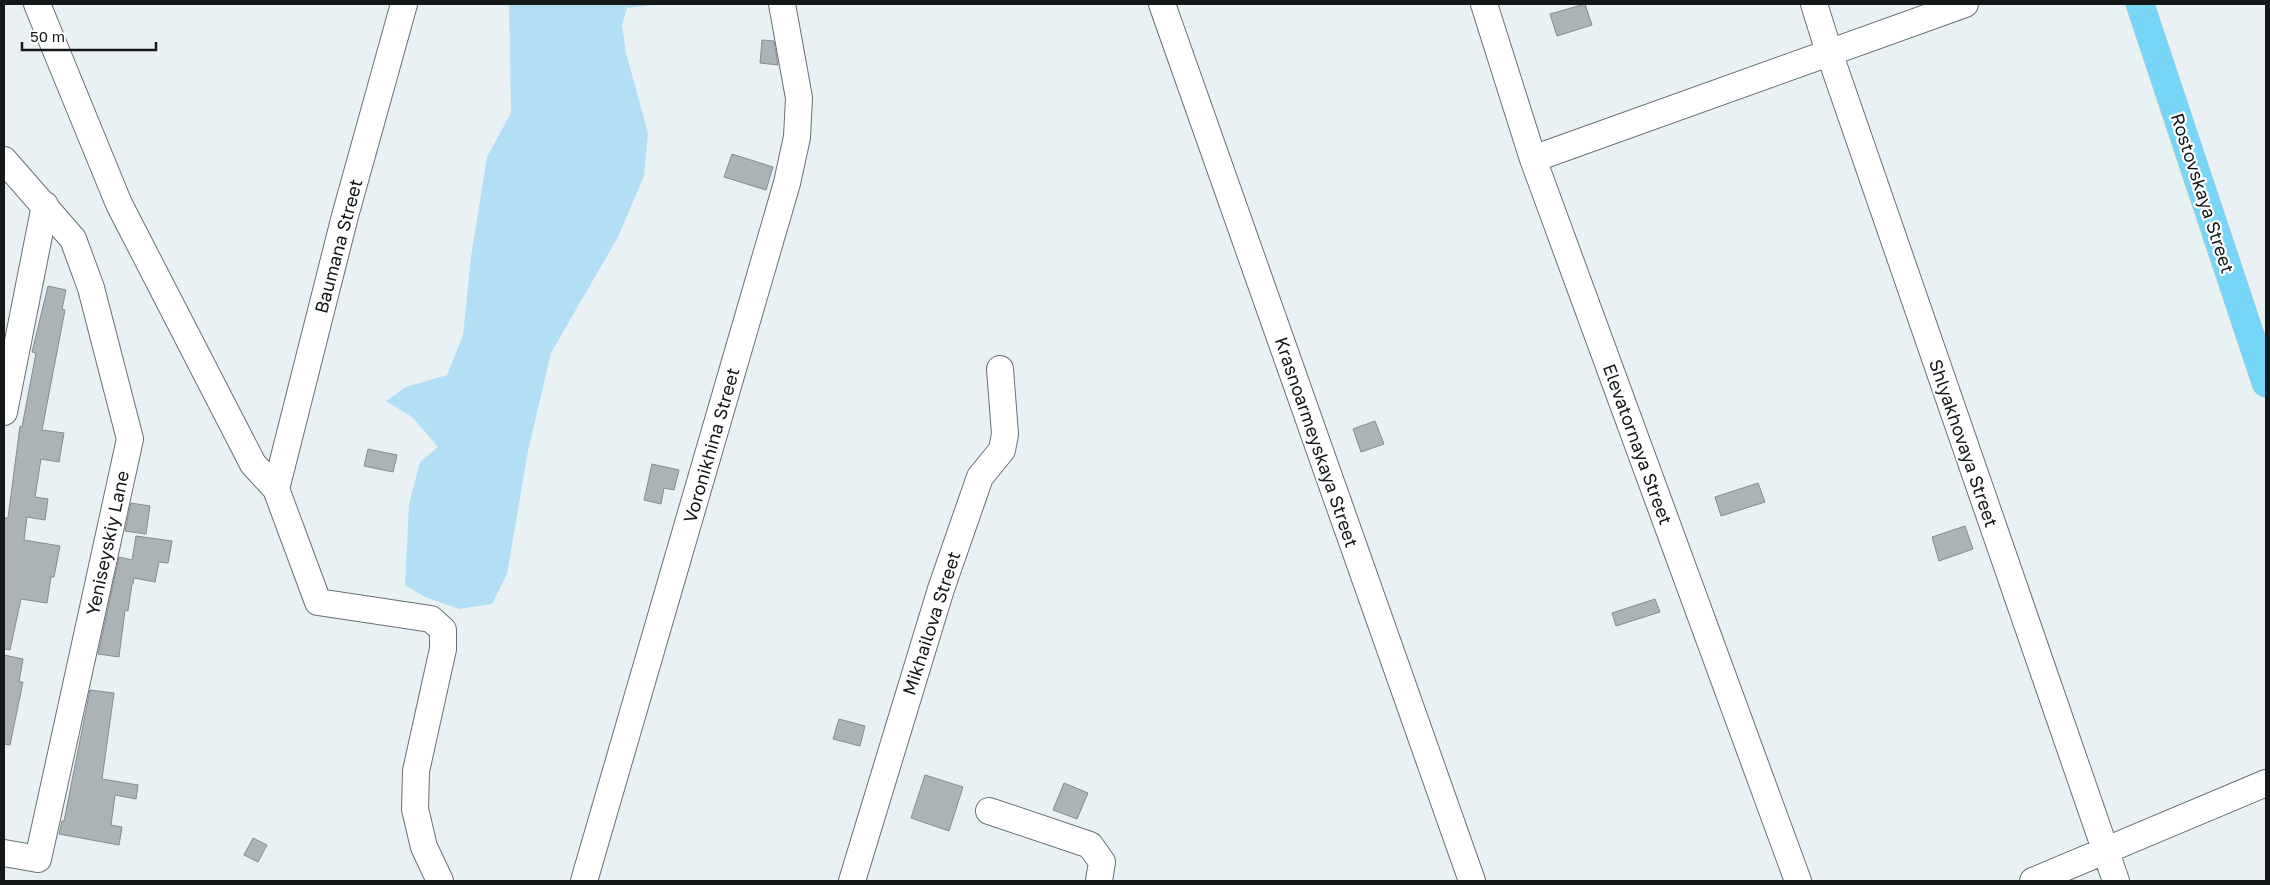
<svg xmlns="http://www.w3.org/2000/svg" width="2270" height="885" viewBox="0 0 2270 885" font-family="'Golos Text',sans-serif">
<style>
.green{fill:#b3dff5}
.building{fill:#acb3b7;stroke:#868d91}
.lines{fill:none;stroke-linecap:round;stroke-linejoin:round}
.minor-casing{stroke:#697074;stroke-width:28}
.major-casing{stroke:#ccc;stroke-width:29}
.minor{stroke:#fff;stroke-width:26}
.major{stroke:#77d6f8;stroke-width:28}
.labels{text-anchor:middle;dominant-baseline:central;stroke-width:4.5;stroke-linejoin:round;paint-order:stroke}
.street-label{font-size:18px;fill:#151819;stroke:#fff}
</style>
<rect width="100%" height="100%" fill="#eaf1f5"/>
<path class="green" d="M509 4H662L627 8 622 25 626 53 648 133 644 176 618 237 551 353 528 451 507 574 492 604 459 609 425 597 405 585 409 504 420 462 438 447 412 417 386 401 406 387 447 375 463 335 471 257 487 157 511 113Z"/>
<path class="building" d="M1585 4 1592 25 1557 36 1550 14Z
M762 40 774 41 778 65 760 63Z
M732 154 773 167 766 190 724 177Z
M48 286 66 290 62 309 65 310 42 430 64 433 59 462 41 459 35 497 48 499 45 520 27 517 24 540 60 546 54 577H51L47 603 21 599 10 650 4 649V529L5 518H8L20 426 22 427 36 353 32 352Z
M1375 421 1384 444 1361 452 1353 429Z
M368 449 397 455 393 472 364 466Z
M652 464 679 470 674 490 664 488 661 504 644 500Z
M1758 483 1765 502 1721 516 1715 497Z
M131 503 150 506 146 534 125 531Z
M1965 526 1973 549 1939 561 1932 537Z
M136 536 172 541 168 563 159 562 155 582 134 578 133 584H132L128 611 125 610 119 657 98 654 119 557 132 560Z
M1655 599 1660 612 1616 626 1612 613Z
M4 655 23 659 19 682H23L10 745 4 744Z
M90 690 114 693 102 779 138 785 136 799 115 795 111 825 122 827 119 845 59 834 62 821H64Z
M839 719 865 726 860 746 833 739Z
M925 775 963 787 949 831 911 818Z
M1064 783 1088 793 1077 819 1053 810Z
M253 838 267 845 258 862 244 855Z"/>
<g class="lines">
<defs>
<path id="minor" d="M37 4 119 204 253 464 276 489 318 602 431 619 443 630V649L416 771 415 809 424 847 440 881
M1162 4 1472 881
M1484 4 1533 159 1798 881
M1814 4 1829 52 2116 881
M1533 159 1965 4
M4 160 73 239 91 288 130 439 38 859 4 853
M4 412 45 205
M276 489 345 216 404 4
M989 811 1090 845 1102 862 1099 881
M584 881 787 183 797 137 799 98 782 4
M852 881 941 589 980 477 1002 450 1005 434 1000 369
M2033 881 2266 783"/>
<path id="major" d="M2140 4 2266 383"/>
</defs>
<use href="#minor" class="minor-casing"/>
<use href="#major" class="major-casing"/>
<use href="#minor" class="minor"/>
<use href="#major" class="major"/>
</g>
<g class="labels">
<g class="street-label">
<text transform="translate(2203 193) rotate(72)">Rostovskaya Street</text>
<text transform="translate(338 246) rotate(-75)">Baumana Street</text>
<text transform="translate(1317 442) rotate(71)">Krasnoarmeyskaya Street</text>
<text transform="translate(1964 443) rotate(71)">Shlyakhovaya Street</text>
<text transform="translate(1638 444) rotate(70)">Elevatornaya Street</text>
<text transform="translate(711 445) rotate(-74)">Voronikhina Street</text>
<text transform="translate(107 543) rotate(-78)">Yeniseyskiy Lane</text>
<text transform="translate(931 623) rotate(-72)">Mikhailova Street</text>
</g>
</g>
<rect width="2270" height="885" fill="none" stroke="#151819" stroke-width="10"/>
<path d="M22 42v8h134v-8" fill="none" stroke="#151819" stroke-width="2.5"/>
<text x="30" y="42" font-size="15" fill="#151819" stroke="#ffffff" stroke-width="4" paint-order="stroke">50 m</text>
</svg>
